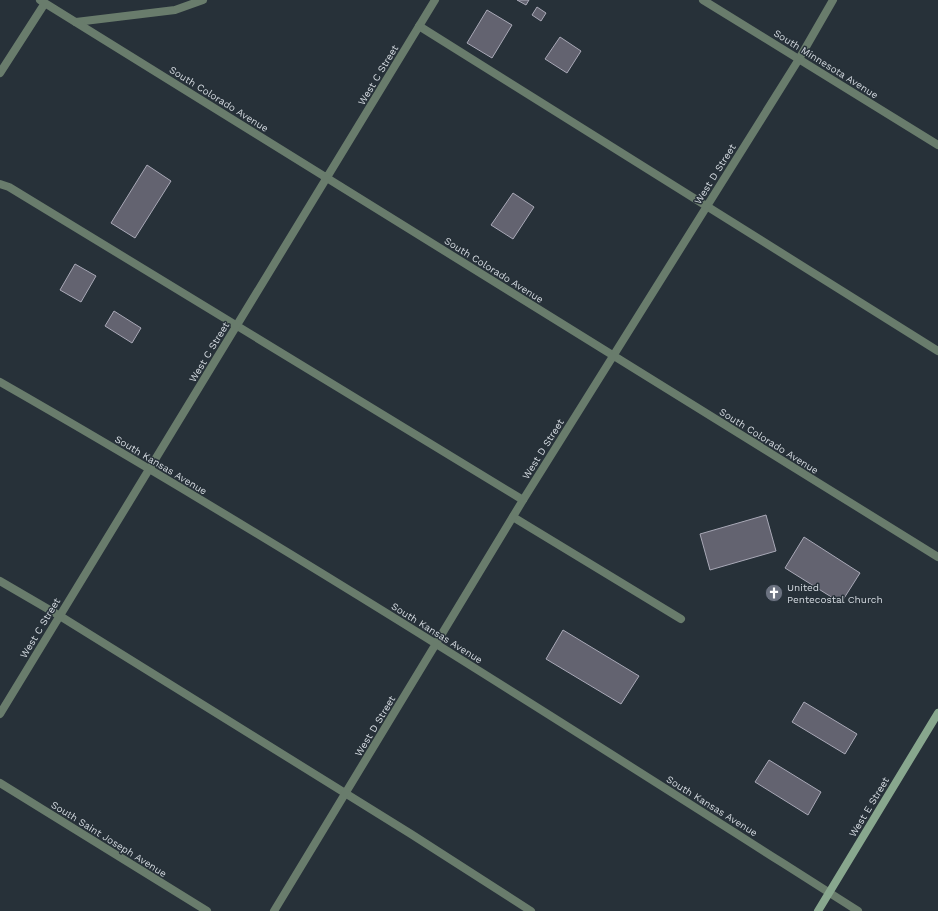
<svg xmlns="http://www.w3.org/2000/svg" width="938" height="911" viewBox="0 0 938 911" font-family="'Work Sans',sans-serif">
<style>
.building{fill:#636370;stroke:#a9a9b7}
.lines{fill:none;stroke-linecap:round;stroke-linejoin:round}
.service{stroke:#697c6c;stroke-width:8}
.minor{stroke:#697c6c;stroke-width:8}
.secondary{stroke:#88a78e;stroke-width:8}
.labels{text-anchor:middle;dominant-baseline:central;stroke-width:3;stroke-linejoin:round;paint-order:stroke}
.street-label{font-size:10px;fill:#d5dbe1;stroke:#273139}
.poi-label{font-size:10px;fill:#d5dbe1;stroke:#273139;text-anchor:start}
</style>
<rect width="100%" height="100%" fill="#273139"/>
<path class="building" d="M517 0H529L526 5Z
M537 7 546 13 541 21 532 15Z
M487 10 512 25 492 58 467 43Z
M560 37 581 51 567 73 545 59Z
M147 165 171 181 135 238 111 223Z
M513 193 534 207 513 239 491 225Z
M75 264 96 276 81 302 60 290Z
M114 311 141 328 132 343 105 326Z
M766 515 776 551 710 570 700 534Z
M804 537 860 573 841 603 785 568Z
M563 630 639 676 621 704 546 659Z
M804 702 857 734 845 754 792 722Z
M769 760 821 792 808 815 755 782Z"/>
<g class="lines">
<path class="service" d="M76 22 175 10 203 0
M419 26 938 351
M0 184 9 187 523 500
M513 517 681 619
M0 581 60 616 411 834 531 911"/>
<path class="minor" d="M40 0 938 557
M703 0 938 145
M0 73 45 3
M0 382C292 549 575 731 858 911
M0 714 435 0
M0 783 207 911
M274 911 523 500 799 59 833 0"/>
<path class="secondary" d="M818 911 938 713"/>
</g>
<defs>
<symbol id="church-disc" viewBox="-11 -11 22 22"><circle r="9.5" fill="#6b7280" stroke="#273139"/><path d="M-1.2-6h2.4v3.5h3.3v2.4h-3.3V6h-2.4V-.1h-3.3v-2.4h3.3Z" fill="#fff"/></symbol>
</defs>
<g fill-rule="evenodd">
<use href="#church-disc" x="764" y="583" width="20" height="20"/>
</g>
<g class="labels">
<g class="street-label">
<text transform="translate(826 64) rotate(32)">South Minnesota Avenue</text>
<text transform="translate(378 75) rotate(-59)">West C Street</text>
<text transform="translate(219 99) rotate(32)">South Colorado Avenue</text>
<text transform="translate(715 174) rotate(-58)">West D Street</text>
<text transform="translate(494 270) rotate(32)">South Colorado Avenue</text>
<text transform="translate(209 352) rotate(-59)">West C Street</text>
<text transform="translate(769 441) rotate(32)">South Colorado Avenue</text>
<text transform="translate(543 449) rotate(-58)">West D Street</text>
<text transform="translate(161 465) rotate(31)">South Kansas Avenue</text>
<text transform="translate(40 628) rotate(-59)">West C Street</text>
<text transform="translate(437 633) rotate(32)">South Kansas Avenue</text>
<text transform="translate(375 726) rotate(-59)">West D Street</text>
<text transform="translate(712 806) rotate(32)">South Kansas Avenue</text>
<text transform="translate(869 807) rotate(-59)">West E Street</text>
<text transform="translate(109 839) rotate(32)">South Saint Joseph Avenue</text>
</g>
<g class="poi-label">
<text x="787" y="587">United<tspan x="787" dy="12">Pentecostal Church</tspan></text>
</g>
</g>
</svg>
